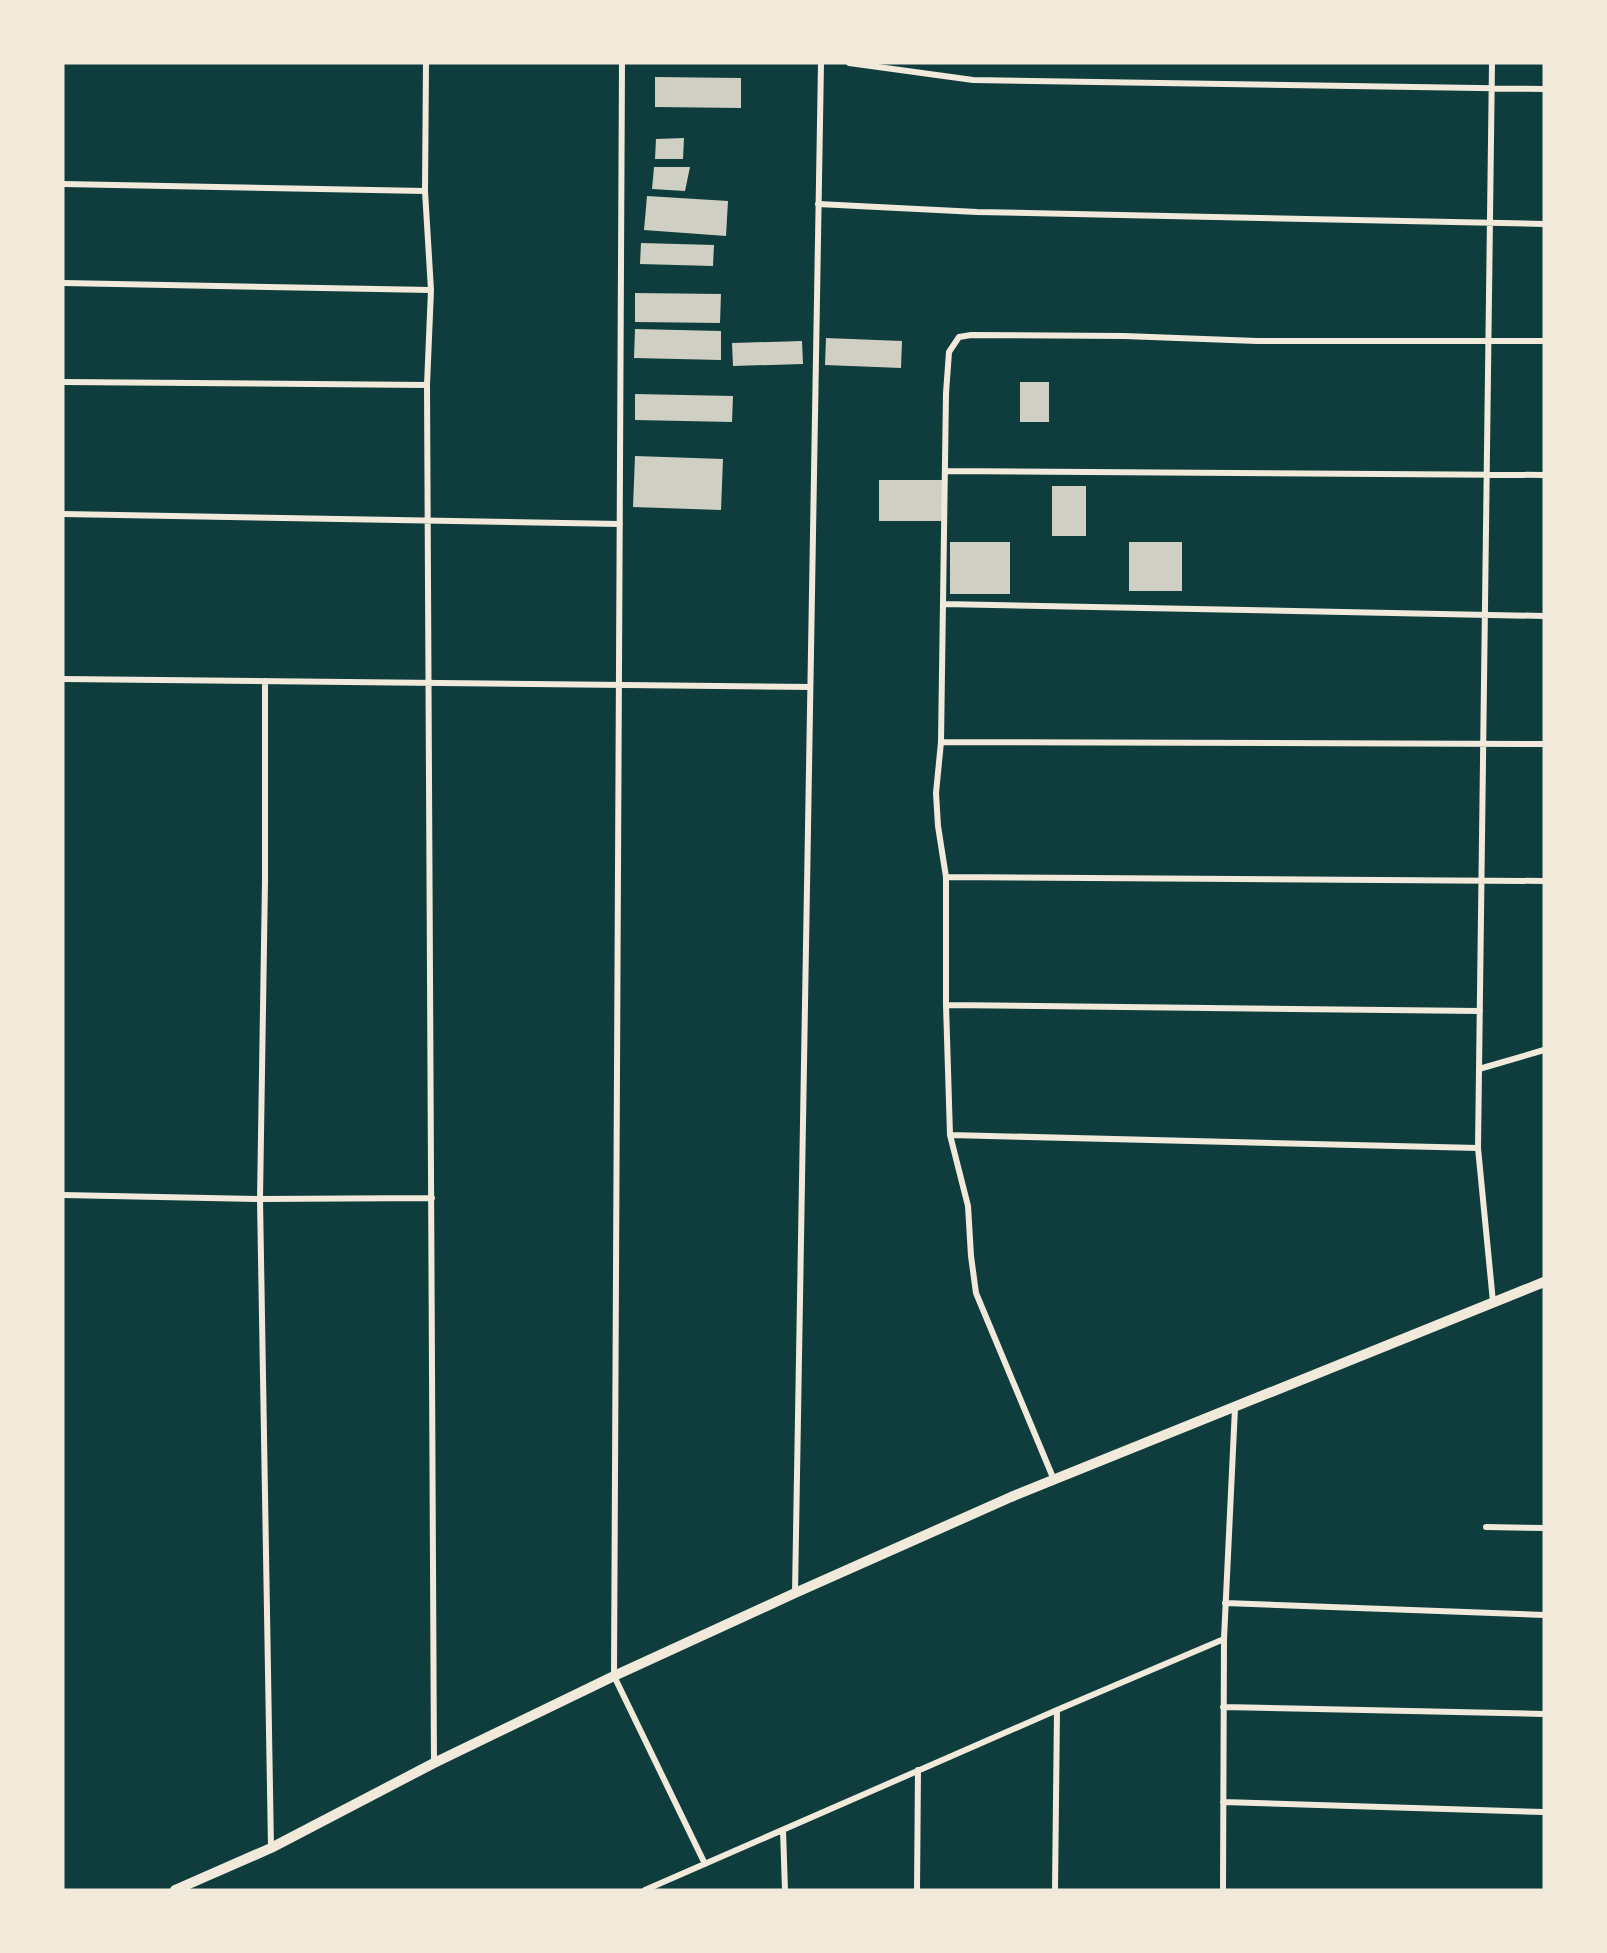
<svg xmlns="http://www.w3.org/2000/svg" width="1607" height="1953" viewBox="0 0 1607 1953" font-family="Inter,sans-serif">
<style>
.building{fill:#cfcfc3}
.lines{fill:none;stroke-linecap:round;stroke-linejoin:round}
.minor{stroke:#f1e9da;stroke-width:6}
.tertiary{stroke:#f1e9da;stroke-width:10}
</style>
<rect width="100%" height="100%" fill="#0f3d3e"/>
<path class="building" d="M655 77 741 78V108L655 107Z
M684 138 683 159H655L656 139Z
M654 167H690L685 191 652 189Z
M647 196 728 201 726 236 644 230Z
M641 243 714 245 713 266 640 264Z
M635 293 721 294 720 323 635 322Z
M635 329 721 331V360L634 358Z
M826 338 902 341 901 368 825 365Z
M802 341 803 364 733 366 732 343Z
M1020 382H1049V422H1020Z
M635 394 733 396 732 422 635 420Z
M635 456 723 459 721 510 633 507Z
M879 480H943V521H879Z
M1052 486H1086V536H1052Z
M950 542H1010V594H950Z
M1129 542H1182V591H1129Z"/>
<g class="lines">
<path class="minor" d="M426 63 425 191 431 290 427 385 434 1763
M622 63 614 1676 705 1864
M849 63 973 80 1544 89
M1492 63 1478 1148 1493 1302
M63 184 425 191
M818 204 977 212 1544 224
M63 283 431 290
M63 382 427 385
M945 471 1544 475
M63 514 620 524
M943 604 1544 616
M63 679 810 687
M265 681V881L260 1199 271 1848
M941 742 1544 744
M946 877 1544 881
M946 1005 1480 1011
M1479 1069 1544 1050
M950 1135 1478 1148
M63 1195 260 1199 432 1198
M1054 1480 976 1293 971 1256 968 1206 950 1135 946 1005V877L938 826 936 793 941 742 946 393 949 352 959 337 971 335 1124 336 1257 341H1544
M1486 1527 1544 1528
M795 1593 821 63
M1225 1603 1544 1615
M1223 1707 1544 1714
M1223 1802 1544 1812
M783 1830 785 1890
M645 1890 1057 1710 1224 1639
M917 1890 918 1770
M1055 1890 1057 1710
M1223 1890 1224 1639 1235 1408"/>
<path class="tertiary" d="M175 1890 271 1848 434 1763 614 1676 795 1593 1011 1497 1544 1282"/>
</g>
<rect width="1607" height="1953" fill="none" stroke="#f1e9da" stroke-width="129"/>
</svg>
